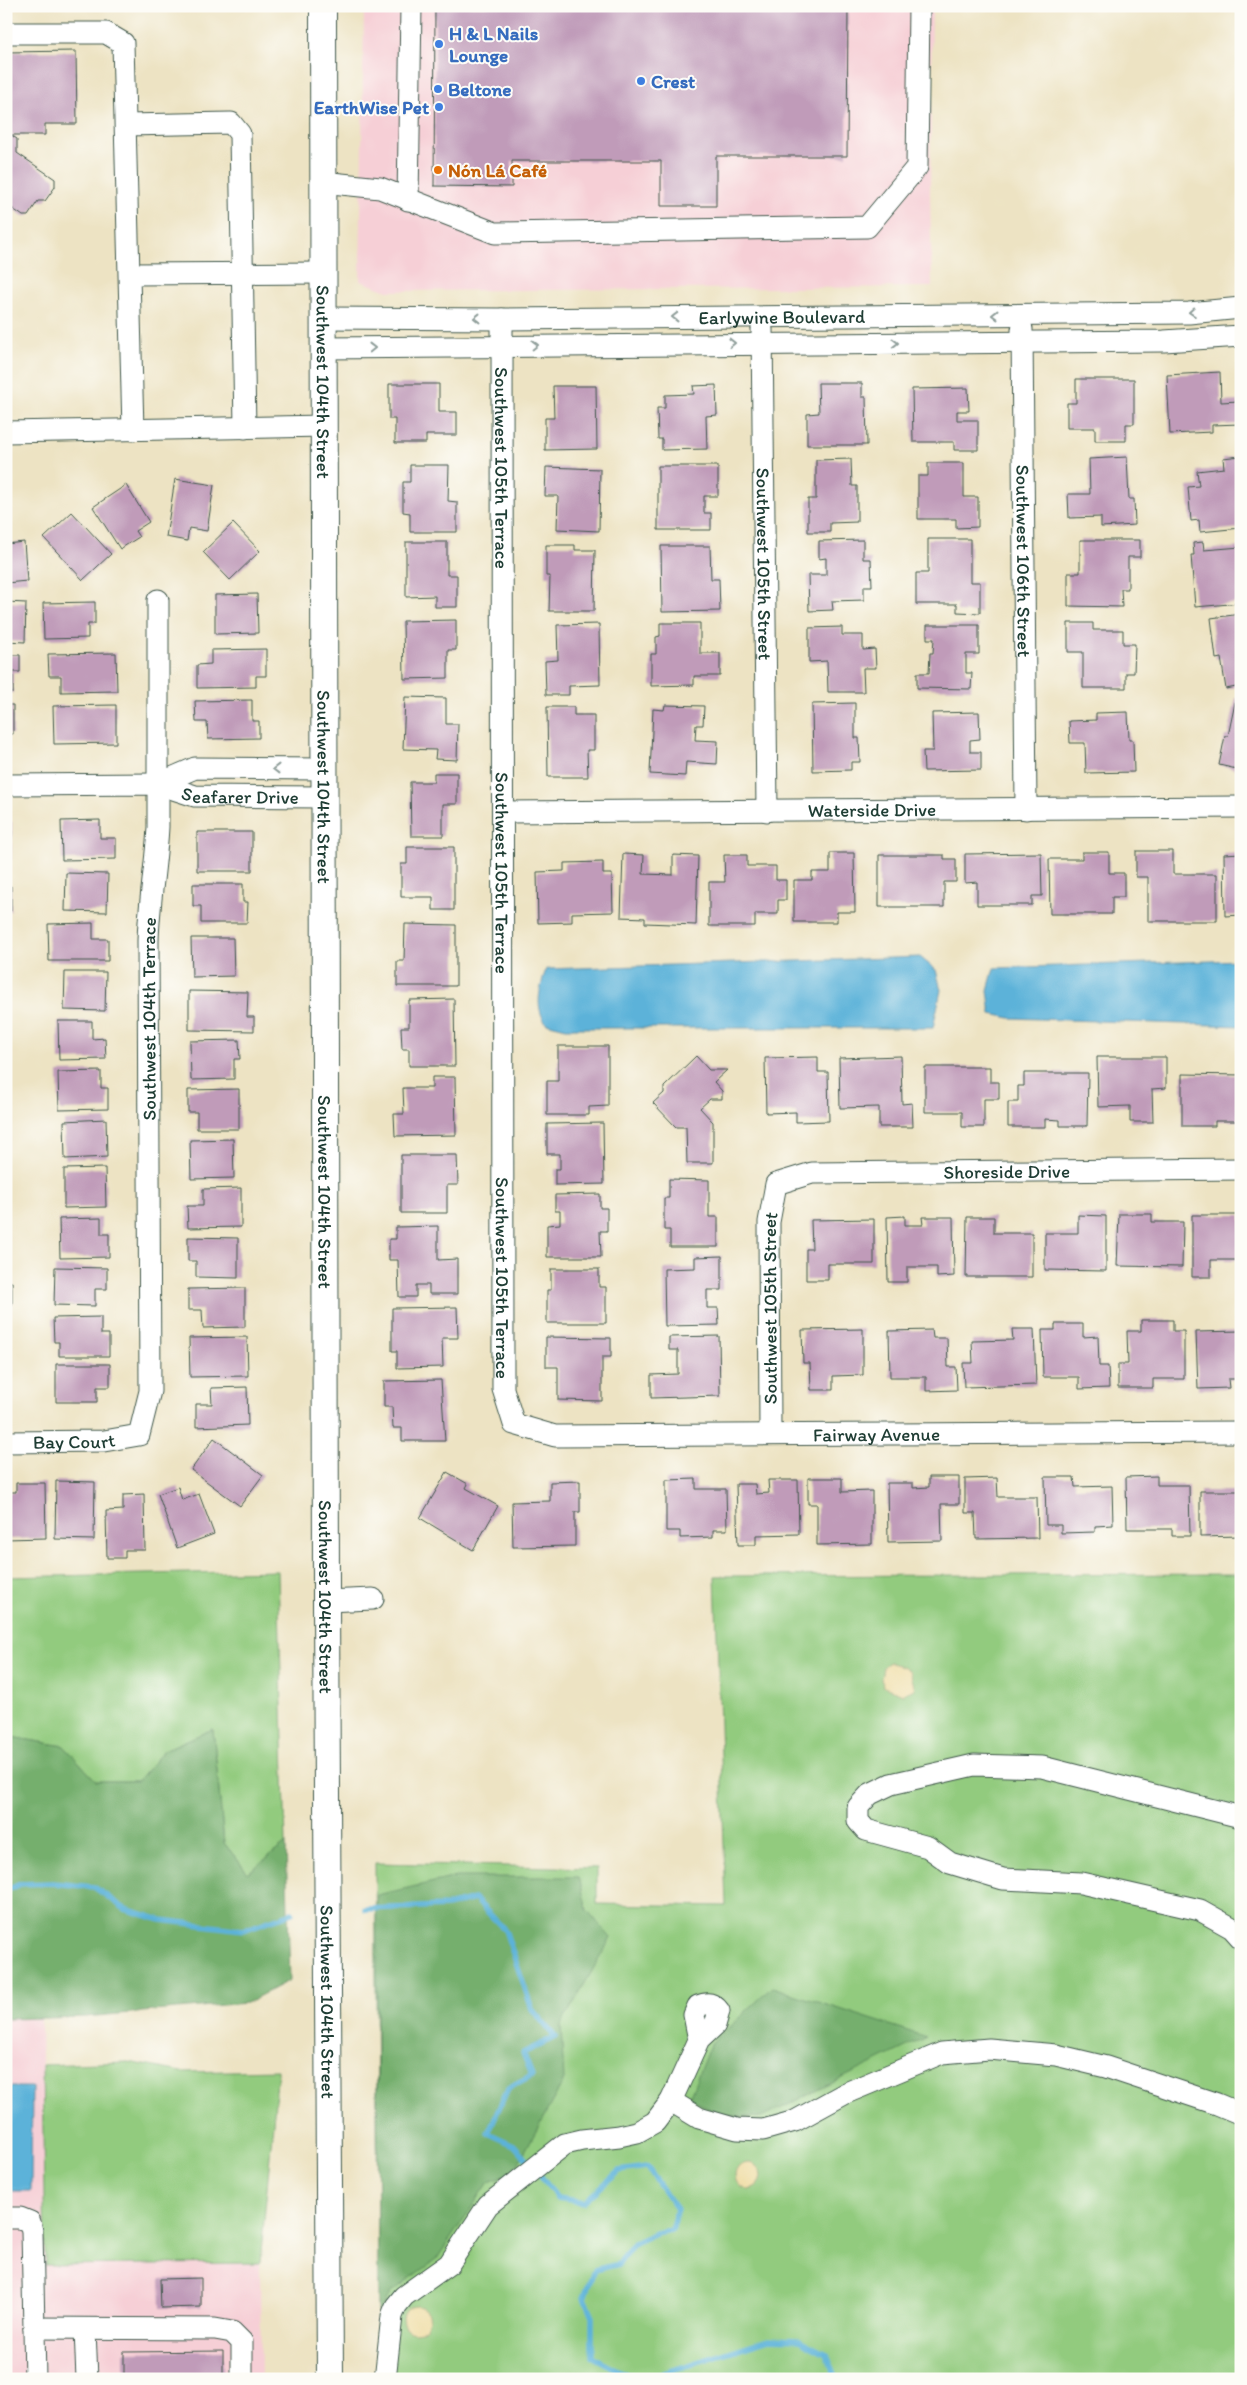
<svg xmlns="http://www.w3.org/2000/svg" width="1247" height="2385" viewBox="0 0 1247 2385" font-family="Itim,sans-serif">
<style>
.built{fill:#f6cfd6}
.green{fill:#92cb7e;stroke:#588459}
.forest{fill:#75af6d;stroke:#4a7650}
.sand{fill:#eeda9e;stroke:#868c69}
.water{fill:#5cb2d9;stroke:#3e7886}
.lines{fill:none;stroke-linecap:round;stroke-linejoin:round}
.stream{stroke:#5cb2d9;stroke-width:5.5}
.building{fill:#c09bb9}
.minor-casing{stroke:#3e5649;stroke-width:23}
.major-casing{stroke:#3e5649;stroke-width:28}
.minor{stroke:#fff;stroke-width:21}
.major{stroke:#fff;stroke-width:26}
.oneway{stroke:#8f9e9a}
.shop-dot{fill:#3f7fe0;stroke:#fdfcf7;stroke-width:2}
.food-dot{fill:#e8710a;stroke:#fdfcf7;stroke-width:2}
.labels{text-anchor:middle;dominant-baseline:central;stroke-width:4;stroke-linejoin:round;paint-order:stroke}
.shop-label{font-size:19px;font-weight:bold;fill:#366cbe;stroke:#fdfcf7;text-anchor:start}
.food-label{font-size:19px;font-weight:bold;fill:#c56008;stroke:#fdfcf7;text-anchor:start}
.street-label{font-size:19px;fill:#1f3d34;stroke:#fdfcf7}
</style>
<rect width="100%" height="100%" fill="#fdfcf7"/>
<filter id="ink" filterUnits="userSpaceOnUse"><feTurbulence type="fractalNoise" baseFrequency=".02" numOctaves="2"/><feDisplacementMap in="SourceGraphic" scale="10" xChannelSelector="R" yChannelSelector="G"/><feConvolveMatrix kernelMatrix="1 2 1 2 8 2 1 2 1" color-interpolation-filters="sRGB"/></filter>
<filter id="wash" filterUnits="userSpaceOnUse"><feTurbulence type="fractalNoise" baseFrequency=".0096" numOctaves="4" result="noise"/><feDisplacementMap in="SourceGraphic" scale="20" xChannelSelector="R" yChannelSelector="G"/><feGaussianBlur stdDeviation="1.12" result="paint"/><feColorMatrix in="noise" values="0 0 0 0 0 0 0 0 0 0 0 0 0 0 0 0 0 1.4 0 .05"/><feComposite in="paint" operator="in"/></filter>
<g filter="url(#wash)">
<rect width="100%" height="100%" fill="#ede3c3"/>
<path class="built" d="M364 6H932L930 194 932 287 388 291 360 281Z
M41 2018 45 2265 260 2263 261 2379H6V2019Z"/>
<path class="green" d="M278 1571 286 1843 248 1873 224 1843 213 1729 164 1750 138 1781H96L64 1746 11 1737 6 1733V1577Z
M1241 1574V2379H379L375 1863 597 1868V1904L726 1906 715 1576Z
M128 2062 181 2072 278 2070 260 2263 45 2265 42 2065Z"/>
<path class="forest" d="M213 1729 224 1843 248 1873 286 1843 290 1980 246 2003 85 2017 6 2019V1733L11 1737 64 1746 96 1781H138L164 1750Z
M456 1877H579L587 1910 611 1938 561 2025 564 2080 513 2173 489 2182 436 2260 391 2292 378 2318 377 1895Z
M772 1987 926 2037 761 2118 719 2114 689 2098 710 2045Z"/>
<path class="sand" d="M890 1663 903 1666 910 1671 915 1689 903 1694 884 1687 881 1679 883 1667Z
M735 2176a13 13 0 1 1 26 0a13 13 0 1 1-26 0Z
M403 2319a13 13 0 1 1 26 0a13 13 0 1 1-26 0Z"/>
<path class="water" d="M920 957 936 970 941 990 933 1028H566L546 1023C534 1006 540 989 546 969Z
M1241 960V1026L1010 1018 991 1014 988 990 994 968Z
M6 2087H32L31 2191H6Z"/>
<g class="lines">
<path class="stream" d="M6 1891 20 1884 52 1883 94 1887 125 1909 161 1920 243 1930 292 1913
M365 1909 447 1906 475 1899 505 1930 532 2009 555 2037 523 2053 532 2075 508 2088 488 2133 514 2145 532 2165
M538 2172 557 2198 584 2202 619 2171 647 2167 677 2209 671 2230 656 2233 634 2243 619 2264 594 2270 584 2298 592 2316V2356L635 2379
M645 2379 769 2339 799 2340 826 2354 834 2374 832 2379"/>
</g>
<g id="blocks">
<path class="building" d="M435 6H848L847 156H716V206H661V161H512V187L434 186Z
M76 51 77 124H45V135H11L17 139V153L55 179V187L45 201H38L28 216H23L6 204V52Z
M1220 372 1221 402 1239 401 1240 424 1212 425V432L1170 434 1167 375Z
M1076 379H1134V424H1126V441H1095V428H1067V403H1076Z
M818 383H862V397H866L867 445H807V414L819 413Z
M389 384H439V412H457V435H426V443H395V419H389Z
M716 385 717 415 706 416 707 449 662 450V439H658L657 408H665V395L694 394 693 386Z
M553 386H596L597 449 545 450V418H554Z
M968 388 969 411H957V420H978V450H954V442H913L912 389Z
M1241 456V528L1200 532 1199 520 1191 521 1188 487 1199 486 1197 471 1224 468 1223 458Z
M1127 457 1129 499H1134L1135 525 1101 527V517L1069 518 1068 494H1090L1089 459Z
M851 459 852 486H857V522L830 523V532H808V499H816V460Z
M928 463H964V497H978V527L956 528V519H918V476H928Z
M410 465H449L448 501 457 502V532H410V513L403 512V482H410Z
M658 466H718V496H704V513H711V530H658Z
M546 467 600 469 599 531 557 529 558 496H545Z
M175 479 214 485 207 531 189 528 187 541 166 537Z
M126 485 149 522 135 531 139 537 120 549 93 507Z
M72 512 111 554 83 580 44 538Z
M233 523 260 551 230 580 203 552Z
M928 539H970V582H980V613L957 612V604H916V573H928Z
M863 540V559H871L872 586H864V600L832 601 833 610 809 611 808 575H826V558L819 559V541Z
M1080 540H1140V557H1128V589H1121L1122 607 1068 606V573H1080Z
M24 542 27 581 6 583V544Z
M406 542H447V575H457V607H435V596L406 597Z
M1203 542 1204 550 1241 547V603L1195 607 1191 555H1194L1193 543Z
M546 545H575V550H595L594 611H549L550 576H546Z
M661 546H710L711 579H719L720 611 662 612Z
M257 594 258 633 215 634V595Z
M6 602 26 603 25 642 6 641Z
M95 602V624H88V638L44 639 43 603Z
M1241 614V686L1226 689 1221 658 1216 659 1211 618Z
M456 620V650H448V678L404 679 403 621Z
M660 623H700V653H720V676H694V685L651 686V654H656V637L660 636Z
M1068 623H1093V630H1123V644H1135L1134 673H1126V688H1083V652H1068Z
M599 624 600 685 569 686V695H546L545 661 558 660 557 625Z
M927 625H979V654H966V673H972L971 689 917 688V673H929L930 653H933L934 639H927Z
M842 627V635H863V650L875 649 876 668H863L864 692H828L827 661 809 662V628Z
M266 649V676H256V687L197 688V665L211 664V650Z
M116 653 117 691 61 692V676H49L48 654Z
M6 655H20V672H13V693H6Z
M405 697 446 698V724H458L457 760 435 759 436 750 403 749Z
M1236 698 1241 699V770L1219 765 1225 736H1228Z
M252 700V721H259V738L208 739 207 722H196L195 701Z
M855 703V738H859L860 762H851V770L813 771 812 704Z
M6 705H13V734H6Z
M116 705V743L54 744 53 706Z
M665 705 704 706 703 725H696L695 740 718 741 717 764 686 762 685 776 650 774 653 709 664 710Z
M547 707H574V715H594V750H587L588 777H548Z
M979 712 980 739 970 740V752H981V770L924 771 923 751H933L932 713Z
M1128 712 1129 740H1133L1134 772 1086 773 1085 743H1070L1069 721 1096 720V713Z
M434 773H457V804H443V836H411L410 782H434Z
M100 820V838H116V859L62 860 61 821Z
M6 822H12L11 861H6Z
M197 832H252V871H197Z
M407 847H454V910H433V897H401V864H407Z
M1136 851H1173V874H1217V921H1148V877H1136Z
M1082 852H1109V873H1124V897H1112V914H1050L1049 859H1082Z
M830 853H854L855 912H837V922H794V880H812V872H830Z
M1041 853 1042 896H1032V905H977V882L965 883V854Z
M1241 853V915L1225 916 1224 854Z
M623 854 644 855 643 874 673 875V855L698 856 696 925 645 923V918L621 917Z
M724 855H747V866H776V880H786V900H778V914H755V926H709V882H725Z
M879 855H944V859H956V882H944V907H879Z
M603 862V874H612L613 912 572 913V922L538 923 537 872 564 871V863Z
M66 873 108 874 107 912 65 911Z
M193 884H243V902H248L247 923H201V906H193Z
M11 886V911H6V887Z
M93 923V939H108V961H49L48 924Z
M405 924 456 925V986H397V961H404Z
M191 938H233L234 976 192 977Z
M65 972H106L105 1011 64 1010Z
M189 991 248 992 247 1017H254V1031L189 1030Z
M454 999 455 1066H409V1049H402L401 1027H409V1000Z
M58 1021H92V1039L105 1038 106 1059 59 1060Z
M239 1040 240 1059H234V1079L191 1080 190 1041Z
M558 1046H608V1106L589 1107V1115H547V1081H558Z
M696 1056 709 1070H727L714 1082 722 1091V1099H710L700 1108 713 1122V1163H687L686 1127H676L653 1103 664 1093V1087Z
M901 1056 902 1104 912 1103 913 1127H879V1107L840 1108 839 1058Z
M818 1057V1072H828L829 1121 796 1122V1112L766 1113 765 1058Z
M1097 1057H1166V1088L1152 1089 1153 1122H1130V1106L1098 1107Z
M925 1067H990V1082H999V1099H984V1127H962V1112H925Z
M101 1071V1088H108V1109L59 1110 58 1072Z
M1024 1073H1088L1087 1126H1060V1120L1045 1119V1127H1008V1102H1018V1086H1024Z
M1182 1074 1241 1075V1121H1215V1126H1182Z
M432 1077H455L456 1135 395 1136 394 1114H404L403 1088H432Z
M239 1089V1129H197V1112H188V1090Z
M106 1119 107 1157 65 1159 64 1121Z
M603 1123 604 1184 555 1185V1169H560V1154H547V1124Z
M233 1139 234 1178 191 1179 190 1140Z
M401 1155H457L458 1185H447V1213H401Z
M105 1168 106 1207 64 1208V1169Z
M669 1179 709 1180V1217H718V1247H670V1230H664V1198H669Z
M241 1188V1227L188 1228 187 1206H203V1189Z
M600 1194V1208H607V1231H600L601 1257H547V1225L560 1224V1211H555V1195Z
M1119 1214H1152V1222H1183L1182 1267 1117 1266Z
M1078 1215 1106 1216V1271L1045 1270V1233H1078Z
M1192 1215H1241V1260H1211V1277H1192Z
M905 1216V1225H923L922 1217H953L954 1276 937 1277V1267H907V1282H888L887 1217Z
M967 1217H994V1233H1032V1277H966Z
M101 1218V1234H109V1257L60 1258 59 1219Z
M874 1219V1264H828V1280H806V1249H812L811 1220Z
M438 1226V1260L457 1259V1294H429V1285H416V1297H399L398 1260H389V1239H396V1227Z
M188 1237 238 1238V1278L196 1277V1261H188Z
M722 1256V1290H707V1308H718L719 1325 665 1326 664 1269 695 1268V1257Z
M55 1267 107 1268V1289H95V1306L54 1305Z
M551 1269H599V1287H606V1323H547V1290H551Z
M6 1282H12V1305H6Z
M245 1288V1327L203 1328 202 1310H188V1289Z
M457 1307 458 1338H442L443 1367 397 1368V1351H392V1308Z
M101 1317V1334H109V1356H59V1342H54L53 1318Z
M1141 1320H1173V1331H1184V1379H1153V1388H1118V1364H1128L1127 1331H1141Z
M1055 1324H1083V1337L1098 1336 1099 1366H1108L1109 1388 1079 1389V1377H1043L1042 1330H1055Z
M863 1329V1375L833 1376V1390H811L810 1363H803L802 1330Z
M1012 1329H1034L1036 1385 964 1387 963 1363H973L972 1341 1013 1340Z
M932 1330 933 1338H947L948 1367H956L957 1390 926 1391V1377H890L889 1331Z
M1241 1331V1379H1228L1229 1388 1198 1389 1196 1332Z
M719 1336 720 1396 651 1398V1375L678 1374V1350H669V1337Z
M247 1337 248 1376 190 1377 189 1338Z
M546 1337 611 1338V1357H602V1401L558 1400V1367H546Z
M56 1364H110V1387H97V1402H56Z
M441 1380 445 1441H402V1428H393L392 1407H384V1381Z
M247 1387 248 1425 196 1427V1404H212L211 1388Z
M214 1438 263 1475 240 1506 191 1470Z
M447 1472 468 1484 466 1488 498 1506 473 1550 420 1518Z
M1157 1476V1485H1189L1190 1536H1172V1529H1127L1126 1477Z
M929 1477H959V1504H941L942 1541 888 1542 887 1483H913V1488L929 1487Z
M1045 1477H1074L1075 1487 1112 1486 1113 1525 1095 1526V1532L1061 1533V1525H1046Z
M808 1478H842V1492L872 1491V1544L817 1545V1504H808Z
M997 1478 998 1497H1037L1038 1538 976 1539 975 1513H965V1479Z
M696 1479V1489H726L727 1530H713V1537L680 1538V1531H666V1480Z
M768 1480H798L799 1534 756 1535V1545H738L736 1484H755L756 1494 769 1493Z
M56 1481 95 1482 94 1540 55 1539Z
M580 1481V1512H575V1546L513 1547 512 1502 550 1501V1482Z
M16 1483H45L46 1538 6 1539V1492H16Z
M178 1487 182 1500 199 1494 214 1534 177 1548 158 1494Z
M1200 1491H1241V1536L1200 1537Z
M144 1494 145 1550H125V1558H107L106 1511 123 1510V1495Z
M201 2278V2307L161 2308 160 2279Z
M223 2351V2379H124V2352Z"/>
</g>
</g>
<g filter="url(#ink)">
<use href="#blocks" fill-opacity="0" stroke="#3e5649" stroke-width="1"/>
<g class="lines">
<defs>
<g id="minor">
<path d="M6 33H106L123 43 133 430"/>
<path d="M126 125 231 123 240 134 245 428"/>
<path d="M322 182 380 188 495 233 867 227 917 167 919 6"/>
<path d="M408 200 411 6"/>
<path d="M130 274 322 273"/>
<path id="s1" d="M323 318 502 319 1189 313 1241 308"/>
<path id="s2" d="M502 319 503 1389 514 1424 555 1436 1241 1432"/>
<path id="s3" d="M762 329 767 811"/>
<path id="s4" d="M1022 329 1026 809"/>
<path d="M323 348 1164 341 1241 336"/>
<path d="M6 432 324 426"/>
<path d="M158 784 195 768 325 769"/>
<path id="s5" d="M6 785 158 784 195 796 325 797"/>
<path id="s6" d="M503 812 1241 807"/>
<path id="s7" d="M770 1433 769 1222 776 1184 812 1173 1241 1169"/>
<path id="s8" d="M6 1442 104 1441 139 1435 150 1391 148 941C149 902 156 865 158 827V600"/>
<path d="M326 1601 373 1599"/>
<path d="M1241 1817 1042 1767 974 1765 891 1784 870 1794 858 1807V1821L866 1830 928 1847 950 1863 1003 1879 1081 1883 1200 1910 1232 1928 1241 1938"/>
<path d="M671 2101 699 2118 737 2129 763 2130 795 2121 846 2093 942 2053 989 2049 1056 2055 1106 2067 1217 2104 1241 2114"/>
<path d="M6 2218H20L30 2222 32 2231 35 2379"/>
<path d="M34 2328 215 2329 232 2332 242 2342V2379"/>
<path d="M85 2329 87 2379"/>
<path d="M385 2379 392 2316 396 2306 404 2296 449 2264 488 2205 565 2144 582 2140 619 2136 637 2132 655 2122 671 2101 699 2040 715 2025 719 2011C713 2003 708 2002 698 2006L694 2015 699 2040"/>
</g>
<g id="major">
<path id="s9" d="M323 6 326 1601 330 2379"/>
</g>
</defs>
<use href="#minor" class="minor-casing"/>
<use href="#major" class="major-casing"/>
<use href="#minor" class="minor"/>
<use href="#major" class="major"/>
</g>
<defs><path id="oneway-chevron" d="M-2-3.5L2.5 0L-2 3.5" fill="none" stroke-width="1.6" stroke-linecap="round" stroke-linejoin="round" transform="scale(1.25)"/></defs>
<g class="oneway">
<use href="#oneway-chevron" transform="translate(1192 312) rotate(176)"/>
<use href="#oneway-chevron" transform="translate(995 315) rotate(180)"/>
<use href="#oneway-chevron" transform="translate(675 317) rotate(180)"/>
<use href="#oneway-chevron" transform="translate(477 318) rotate(-180)"/>
<use href="#oneway-chevron" transform="translate(732 343) rotate(-1)"/>
<use href="#oneway-chevron" transform="translate(895 343)"/>
<use href="#oneway-chevron" transform="translate(535 345) rotate(-1)"/>
<use href="#oneway-chevron" transform="translate(372 348) rotate(-1)"/>
<use href="#oneway-chevron" transform="translate(276 769) rotate(180)"/>
</g>
</g>
<g class="shop-dot">
<circle cx="439" cy="44" r="5"/>
<circle cx="641" cy="81" r="5"/>
<circle cx="438" cy="89" r="5"/>
<circle cx="439" cy="107" r="5"/>
</g>
<circle class="food-dot" cx="438" cy="170" r="5"/>
<g class="labels">
<g class="shop-label">
<text x="449" y="33">H &amp; L Nails<tspan x="449" dy="22">Lounge</tspan></text>
<text x="651" y="81">Crest</text>
<text x="448" y="89">Beltone</text>
<text x="429" y="107" text-anchor="end">EarthWise Pet</text>
</g>
<g class="food-label">
<text x="448" y="170">Nón Lá Café</text>
</g>
<g class="street-label">
<text stroke="none"><textPath href="#s1" startOffset="459">Earlywine Boulevard</textPath></text>
<text stroke="none"><textPath href="#s9" startOffset="376">Southwest 104th Street</textPath></text>
<text stroke="none"><textPath href="#s2" startOffset="149">Southwest 105th Terrace</textPath></text>
<text stroke="none"><textPath href="#s4" startOffset="232">Southwest 106th Street</textPath></text>
<text stroke="none"><textPath href="#s3" startOffset="235">Southwest 105th Street</textPath></text>
<text stroke="none"><textPath href="#s9" startOffset="781">Southwest 104th Street</textPath></text>
<text stroke="none"><textPath href="#s5" startOffset="236">Seafarer Drive</textPath></text>
<text stroke="none"><textPath href="#s6" startOffset="369">Waterside Drive</textPath></text>
<text stroke="none"><textPath href="#s2" startOffset="554">Southwest 105th Terrace</textPath></text>
<text stroke="none"><textPath href="#s8" startOffset="551">Southwest 104th Terrace</textPath></text>
<text stroke="none"><textPath href="#s7" startOffset="482">Shoreside Drive</textPath></text>
<text stroke="none"><textPath href="#s9" startOffset="1186">Southwest 104th Street</textPath></text>
<text stroke="none"><textPath href="#s2" startOffset="959">Southwest 105th Terrace</textPath></text>
<text stroke="none"><textPath href="#s7" startOffset="125">Southwest 105th Street</textPath></text>
<text stroke="none"><textPath href="#s2" startOffset="1471">Fairway Avenue</textPath></text>
<text stroke="none"><textPath href="#s8" startOffset="68">Bay Court</textPath></text>
<text stroke="none"><textPath href="#s9" startOffset="1591">Southwest 104th Street</textPath></text>
<text stroke="none"><textPath href="#s9" startOffset="1996">Southwest 104th Street</textPath></text>
</g>
</g>
<rect width="1247" height="2385" fill="none" stroke="#fdfcf7" stroke-width="25"/>
</svg>
